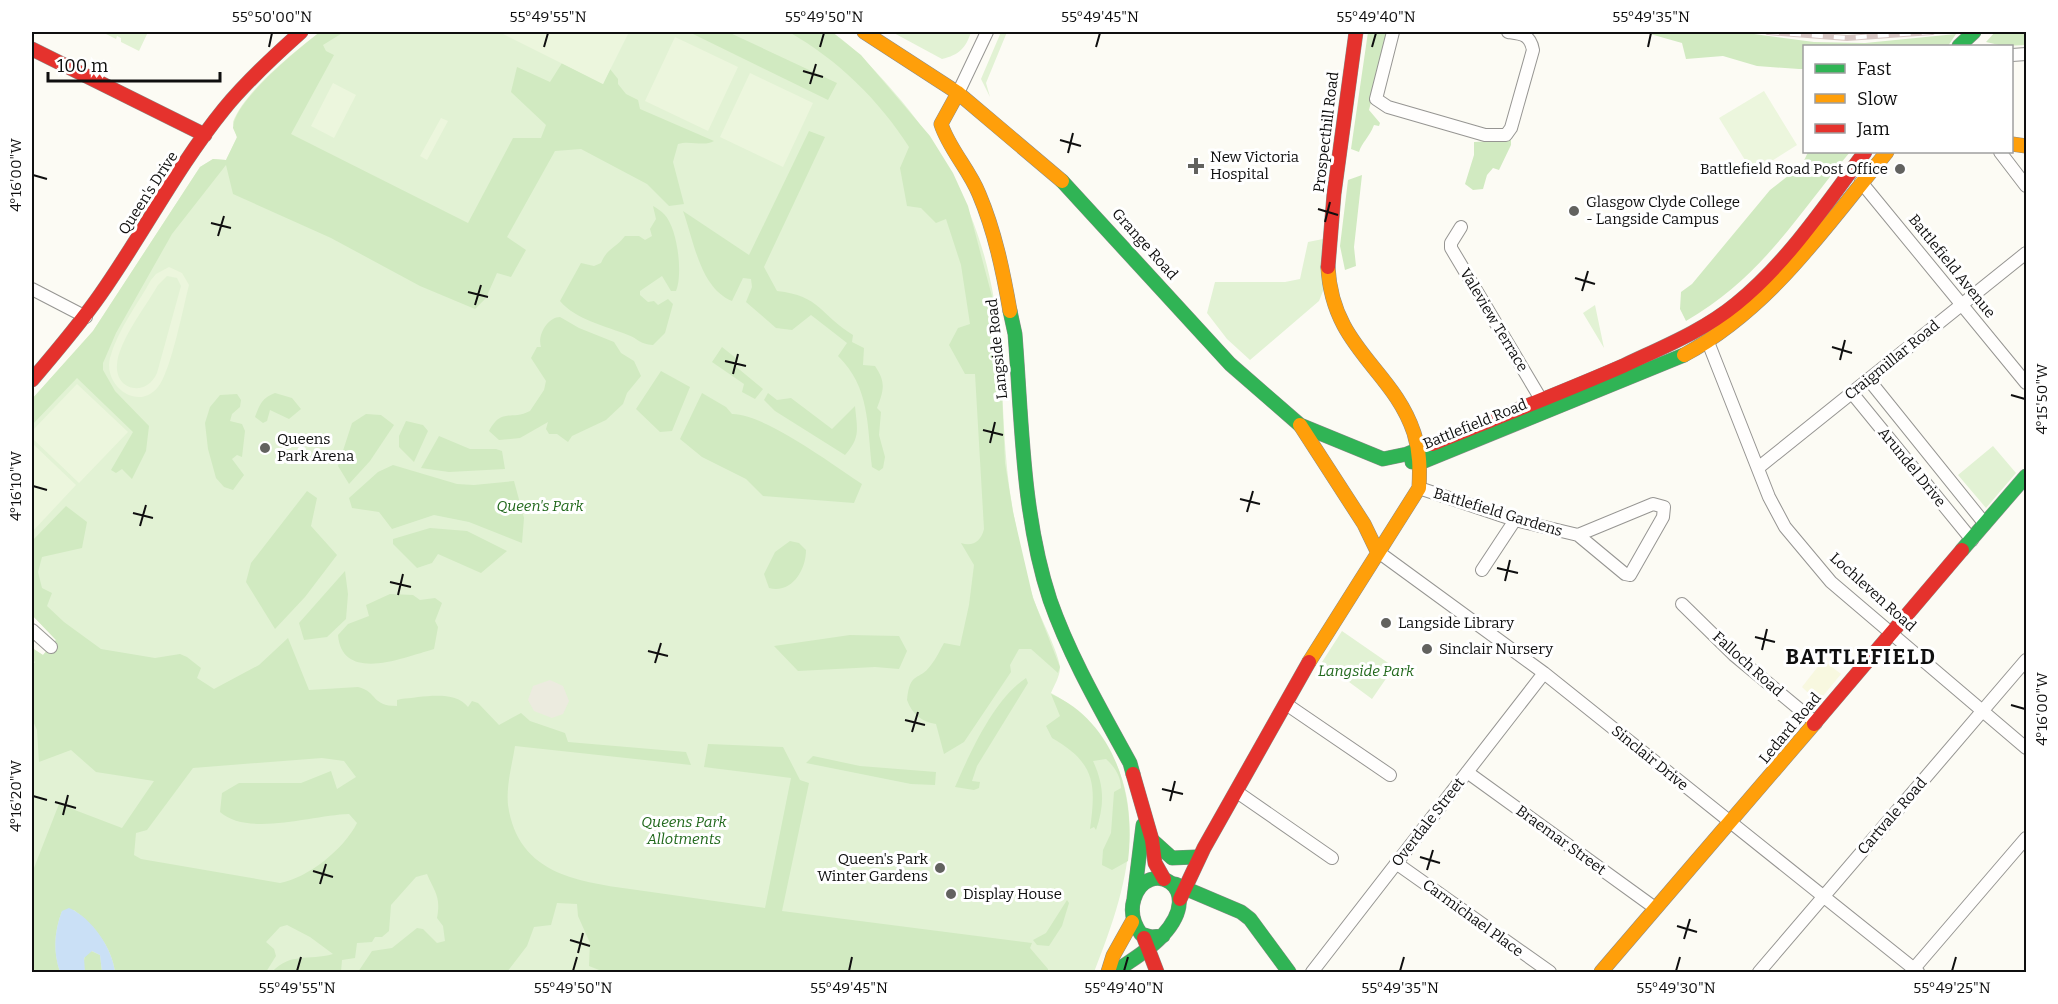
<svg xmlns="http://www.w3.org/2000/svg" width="2058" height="1004" viewBox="0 0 2058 1004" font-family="Bitter,serif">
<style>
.farmland{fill:#f8f8e0}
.green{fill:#e2f2d4}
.forest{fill:#d1eac1;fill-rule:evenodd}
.pitch{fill:#ecf6dd;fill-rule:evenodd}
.plaza{fill:#ecebdf}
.water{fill:#cae0f6}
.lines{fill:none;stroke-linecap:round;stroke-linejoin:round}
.street-casing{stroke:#969592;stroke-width:14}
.fast-casing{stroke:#8c8c89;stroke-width:15}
.slow-casing{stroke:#8c8c89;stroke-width:15}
.jam-casing{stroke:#8c8c89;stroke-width:15}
.street{stroke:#fffefd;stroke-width:12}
.fast{stroke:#30b455;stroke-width:14}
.slow{stroke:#ff9f0a;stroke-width:14}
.jam{stroke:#e5322d;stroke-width:14}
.rail-casing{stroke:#d8c7c4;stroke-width:6}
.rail{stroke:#fff;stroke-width:4;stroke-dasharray:11;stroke-linecap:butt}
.ticks{fill:none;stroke:#0f0f0f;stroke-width:2}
.poi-dot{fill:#62625f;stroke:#fff;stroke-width:2}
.labels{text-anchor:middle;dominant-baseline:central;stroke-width:6;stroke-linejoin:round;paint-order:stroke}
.street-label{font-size:15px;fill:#0f0f0f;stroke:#fff}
.poi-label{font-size:15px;fill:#0f0f0f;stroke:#fff;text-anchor:start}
.park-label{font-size:15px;font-style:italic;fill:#22691d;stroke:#fff}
.district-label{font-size:21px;font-weight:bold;letter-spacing:1.5px;fill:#0f0f0f;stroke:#fff}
.neatline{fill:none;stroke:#0f0f0f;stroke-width:2}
.ticks-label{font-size:15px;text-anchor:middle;fill:#0f0f0f}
</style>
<rect width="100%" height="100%" fill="#fcfbf4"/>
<path class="farmland" d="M1820 664H1828L1841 674 1818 702 1802 687Z"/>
<path class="green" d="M102 32H148L139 51 121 42V38L117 36 116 39Z
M320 32H832C856 49 874 69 893 91 960 167 993 249 1000 350 1004 408 1003 464 1015 521 1020 548 1025 575 1034 600 1039 615 1060 655 1060 668 1060 676 1054 686 1051 693 1073 705 1088 719 1102 739 1153 811 1123 898 1094 972H32V665L35 662 32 660V648L43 655 56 640 32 615V399L93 331 200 167 213 159 226 160 237 138 233 122C244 92 295 51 320 32Z
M892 32H971C966 48 959 55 942 59Z
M1001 32H1007L986 83 990 97 981 79Z
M1323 239V291L1319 301 1250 360 1227 339 1207 313 1215 282H1285L1300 279 1308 242Z
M1595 305 1604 348 1583 313Z
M1993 446 2016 473 1986 508 1958 475Z
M1342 631 1394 667 1372 699 1322 662Z"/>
<path class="forest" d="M320 32H344L323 45 326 51 334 55 291 134 468 223 513 138H541L546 125 511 92 517 67 550 82 562 63 603 84 610 69 618 79V84L626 94 638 100 640 109 714 141C704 147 690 140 678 144L673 162 684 204 669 206 647 184 581 149 555 151 507 237 526 250 511 277 497 273 486 298 475 309 420 286 331 238 233 194 226 165 172 234 116 333 103 363V370L115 391 149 426 146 451 132 479 122 469 116 473 111 470 133 432 77 378 32 425V399L93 331 200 167 213 159 226 160 237 137 233 128C233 102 299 48 320 32Z
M689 32H728L837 83 828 100Z
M789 32H832L861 55 930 136 953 173 968 206 994 304 1000 349 1005 463 1013 512 1033 598 1060 667 1058 673 1031 649H1019L1010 665 1011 672 964 742 944 754 936 724C922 722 912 714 907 700 910 670 919 682 931 665 936 659 940 650 944 643L960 646 969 605 974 565 961 543C973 547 981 541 984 529L975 374H965L949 345 958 328 970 324 961 265 946 219 936 223 921 208 907 206 900 168 909 147C879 100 838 60 789 32Z
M1368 32H1389L1369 110 1380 123 1379 126 1374 125C1369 138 1362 142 1359 152L1351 149Z
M1643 32H1739L1814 42 1865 43 1956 34 1948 46H1804V69H1799L1757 66 1723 56 1686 59 1682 43Z
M1995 32H2026V45L2003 46 1986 42Z
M809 131 825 137 764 267 777 291C821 296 819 314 853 335L852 342 864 348 863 365 875 366C886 382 884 390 877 408L881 412 879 435 885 457 883 468 879 471 872 467C867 425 870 387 838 356L847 343 811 315 792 330 776 328 746 302 752 287 751 279 743 278 732 301C700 288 694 241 683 211L749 255Z
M1511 140V145L1499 170 1493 168 1487 175 1483 189 1473 190 1465 184 1474 155V142Z
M1808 152H1850C1796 217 1762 277 1686 321L1680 309 1681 292 1692 284 1770 190 1802 165Z
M1362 175 1354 247 1356 266 1345 270 1340 246 1348 180Z
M653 206C657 208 661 211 664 214 678 228 683 275 676 291H671L662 276 640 291V295L648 302 654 301 658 305 668 299 673 304 665 333 653 345C639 344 639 339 628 335 606 326 576 320 560 301L581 263 594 266 601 263C608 247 615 249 625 236H639L645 240 652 236 650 229 656 219Z
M560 317 579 328 614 342 621 353 634 361 641 376 627 393 623 404 606 420 572 436 568 442 557 434H549L546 429 548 422 520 438 499 440 489 431C502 407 510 421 530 411L544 390 546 381 531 358 537 347H541C537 335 548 317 560 317Z
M722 347 737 359 734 365 763 389 755 399 742 392 744 384 712 362Z
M661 371 690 387 672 431 660 432 636 409Z
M275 393 292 398 301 409 289 419 270 410 267 421 263 423 255 417C260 404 262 398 275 393Z
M702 393 726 407 732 414C763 413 835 466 862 484L854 503 763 496 746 479 702 457 680 439Z
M768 393 777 400 791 398 832 429 855 406C857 429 861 437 845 455L775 411 764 400Z
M237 394 241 400 240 407 232 414 230 421 242 424 245 431 242 457 237 455 232 459 244 475 233 490 224 487 216 478 208 449 205 423 210 407 220 395Z
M366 414 381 415 394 425 370 461 349 484 338 466 352 423Z
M406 421 423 425 428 431 414 462 399 447V436Z
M439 436 470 449H496L502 451 505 469 449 472 421 468Z
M393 465 457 484 474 485 514 481 524 518 522 543 469 522 434 515 392 529 379 512 352 508 349 498 378 472Z
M307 491 317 498 311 526 337 555 305 597 275 629 246 582 251 563Z
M66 506 87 522 82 548 42 557 38 572 42 588 52 593 47 606 64 622 101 649 155 658 180 654 187 657 201 668 197 678 214 689 259 665 288 638 309 690 358 687C378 692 371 706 397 706V700L401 699C420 698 454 689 468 707L472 701 478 703 499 725 521 713 530 721 565 733 568 742 686 752 691 765 515 746C512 765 506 786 508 805 518 876 581 882 637 890 680 896 722 902 765 908L791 778 704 767 708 744 783 747 800 780 809 783 782 911 1032 943 1030 948 1048 969V972H604L589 966 590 943 578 916 577 904 557 903 551 925 534 927 527 946 507 972H358L372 951 392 948 417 928 423 929 437 943 445 941 443 926 437 918C441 896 435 893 427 874L416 877 391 905 389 931 382 937H375L372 942 357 943 355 958 342 960 341 972H272C291 952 308 961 333 954L310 937 287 925 280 927 266 942 274 949 276 956 266 972H115C112 947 94 925 74 910L62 911C54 932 53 951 60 972H35L32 960V873L59 804 122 828 154 781 96 772 71 750 39 762 37 730 32 719V665L35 662 32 660V648L43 655 56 640 32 615V541ZM322 758 344 761 356 777 337 789 331 771 301 783H239L222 793 220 812C248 837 313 815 349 814L357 823C344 849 308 878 280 883L141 859 134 855 136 833 147 830 193 768Z
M430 528 467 531 507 551 481 573 438 554 432 563 417 568 393 544V539Z
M790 541 799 543 806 550C806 571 791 594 769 588L764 574 775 552Z
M345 571 348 594 346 619 327 637 304 640 299 623Z
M390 594 413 595 420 600 435 598 442 603 435 621 438 627 434 649C405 657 342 684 338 635L348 624 369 616 366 605Z
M850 635 899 636 907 651 899 669 875 667 798 671 774 646Z
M1026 678 1028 683 977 766 972 781 980 782 979 788 974 790 955 787C970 753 994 699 1026 678Z
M1051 694C1115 722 1136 796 1128 861L1112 870 1102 865 1103 850 1111 833 1114 792 1121 788C1121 776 1114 766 1106 759L1093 761C1104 785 1105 804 1096 830L1094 827 1090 829C1096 785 1096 763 1052 738L1046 726 1060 716Z
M813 756 860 766 936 772 935 785 911 784 806 763Z
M1067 900 1069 903 1062 926 1049 946 1037 945 1033 940 1046 933Z
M91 951 100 955 102 972H85L83 965 85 956Z"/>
<path class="pitch" d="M499 32H629L603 84Z
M675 37 738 67 708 131 645 101Z
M750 73 813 103 783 167 720 137Z
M333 83 356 95 334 138 311 126Z
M1764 91 1797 145 1753 173 1719 118Z
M441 118 448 121 427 160 420 156Z
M169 267 182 273 189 285C183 308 171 371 158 387 138 412 103 386 110 358 117 331 137 305 151 280L156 274ZM167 276 177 278 181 286 157 373C146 398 115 390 117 365 118 342 146 306 158 285Z
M77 384 128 432 79 483 32 438V431Z
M32 443 76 485 32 532Z"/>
<path class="plaza" d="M550 680 563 686 569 701 563 714 552 718 534 711 528 700 533 686Z"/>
<path class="water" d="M69 908C92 918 112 948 115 972H102L100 955 92 951 84 958 85 972H60C53 952 54 932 62 911Z"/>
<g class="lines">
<defs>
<path id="street" d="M1393 32 1376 99 1388 107 1485 135H1506L1511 128 1533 50C1530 34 1522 34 1508 32
M2012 55 2026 54
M958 93 987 32
M2000 152 2026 186
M1861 182 2026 383
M1461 227 1451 243V248L1545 406
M32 289 86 317
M1708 342 1769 497 1785 527 1831 582 2026 748
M1869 380 1985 524
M1852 393 1972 540
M1758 468 2026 253
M1419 488 1515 520 1578 535 1625 574 1630 575 1663 517 1664 507 1653 504 1578 535
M1377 551 1544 673 1918 972
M1482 570 1515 520
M1682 604 1734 655 1816 723
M32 630 51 647
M1286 704 1390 775
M1467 772 1655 908
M1237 792 1332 858
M1396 863 1550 972
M1312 972 1544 673
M1759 972 2026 660
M1911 972 2026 838"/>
<path id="fast" d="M1959 46 1974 32
M1062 181 1230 364 1300 425 1383 459 1407 454 1432 444
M1010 311 1015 334C1022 422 1022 515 1050 600 1070 657 1101 710 1130 763L1133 774
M1412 462H1422L1684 355
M1962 550 2026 476
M1152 840 1172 858 1195 857
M1175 884 1241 912 1250 919 1289 972
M1134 898 1143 825
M1115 972C1131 960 1150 950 1163 935 1208 886 1147 856 1134 899 1130 912 1133 923 1141 934L1151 937 1163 936"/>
<path id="slow" d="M864 32 958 93 1062 181
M958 93 941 124C949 149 969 169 979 194 995 232 1003 271 1010 311
M2012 144 2026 146
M1684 355C1771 308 1826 226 1887 152
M1300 425 1364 524 1377 551
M1309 662 1419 488C1420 469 1420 452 1414 433 1393 369 1332 348 1328 267
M1108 972 1113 956 1132 922
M1601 972 1814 724"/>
<path id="jam" d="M32 49 205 135
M1328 267 1334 194 1356 32
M32 380C56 352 79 325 100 295 143 234 177 167 224 109 247 81 274 56 301 32
M1432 444C1496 418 1561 393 1625 365 1663 347 1703 331 1736 304 1788 262 1825 205 1865 152
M1814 724 1962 550
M1133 774 1152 840 1155 863 1164 879
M1180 899 1204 848 1309 662
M1144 938 1157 972"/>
</defs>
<use href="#street" class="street-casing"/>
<use href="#fast" class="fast-casing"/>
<use href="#slow" class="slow-casing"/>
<use href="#jam" class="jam-casing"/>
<use href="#street" class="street"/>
<use href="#fast" class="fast"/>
<use href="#slow" class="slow"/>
<use href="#jam" class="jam"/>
<defs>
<path id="rail" d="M1768 32 1847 38 1932 32"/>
</defs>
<use href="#rail" class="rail-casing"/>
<use href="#rail" class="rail"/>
</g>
<path class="ticks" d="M269 47 272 33M544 47 548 33M820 47 824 33M1096 47 1100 33M1372 47 1376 33M1648 47 1651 33M803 71 823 77M810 84 816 64M1060 140 1081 146M1068 153 1073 133M33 175 47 179M1318 209 1338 215M1325 222 1330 202M211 223 231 228M218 236 224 216M1575 278 1595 284M1582 291 1588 271M468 292 488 297M475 305 481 285M1832 347 1852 353M1840 360 1845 340M725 361 746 366M733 374 738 354M2011 395 2025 399M983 430 1003 435M990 443 995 422M33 486 47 490M1240 499 1260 504M1247 512 1253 491M133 513 153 518M140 526 146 505M1497 568 1518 573M1505 581 1510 560M390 582 411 587M398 595 403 574M1755 637 1775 642M1762 650 1767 629M648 651 668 656M655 663 661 643M2011 705 2025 709M905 720 925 725M912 732 918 712M1162 789 1183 794M33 796 47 800M1170 801 1175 781M55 802 76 808M63 815 68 795M1420 857 1440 863M1427 870 1433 850M313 871 333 877M320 884 326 864M1677 926 1697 932M1684 939 1690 919M570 940 590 946M578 953 583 933M297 971 301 957M573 971 577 957M849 971 852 957M1124 971 1128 957M1400 971 1404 957M1676 971 1680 957M1952 971 1956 957"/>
<g class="poi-dot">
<path d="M1193 157h6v6h6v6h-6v6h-6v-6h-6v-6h6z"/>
<circle cx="1900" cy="169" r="6"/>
<circle cx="1574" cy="211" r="6"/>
<circle cx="265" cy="448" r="6"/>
<circle cx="1386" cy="623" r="6"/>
<circle cx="1427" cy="649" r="6"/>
<circle cx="940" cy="868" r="6"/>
<circle cx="951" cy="894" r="6"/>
</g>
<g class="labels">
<g class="street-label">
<text transform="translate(1326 132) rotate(-83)">Prospecthill Road</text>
<text transform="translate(148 193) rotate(-57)">Queen's Drive</text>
<text transform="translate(1145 244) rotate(48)">Grange Road</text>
<text transform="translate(1952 266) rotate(51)">Battlefield Avenue</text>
<text transform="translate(1494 320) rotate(59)">Valeview Terrace</text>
<text transform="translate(997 349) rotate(-96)">Langside Road</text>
<text transform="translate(1892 360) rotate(-39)">Craigmillar Road</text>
<text transform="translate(1475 424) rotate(-22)">Battlefield Road</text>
<text transform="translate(1912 467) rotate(51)">Arundel Drive</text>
<text transform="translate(1498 512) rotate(17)">Battlefield Gardens</text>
<text transform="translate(1873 592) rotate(42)">Lochleven Road</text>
<text transform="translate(1748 664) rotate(42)">Falloch Road</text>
<text transform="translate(1790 728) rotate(-50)">Ledard Road</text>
<text transform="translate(1650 758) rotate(39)">Sinclair Drive</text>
<text transform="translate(1892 816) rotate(-49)">Cartvale Road</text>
<text transform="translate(1428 822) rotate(-52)">Overdale Street</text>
<text transform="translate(1561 840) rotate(36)">Braemar Street</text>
<text transform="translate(1473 918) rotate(36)">Carmichael Place</text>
</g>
<g class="poi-label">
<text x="1210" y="157">New Victoria<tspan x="1210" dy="17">Hospital</tspan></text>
<text x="1888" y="169" text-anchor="end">Battlefield Road Post Office</text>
<text x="1586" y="202">Glasgow Clyde College<tspan x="1586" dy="17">- Langside Campus</tspan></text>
<text x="277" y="439">Queens<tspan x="277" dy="17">Park Arena</tspan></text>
<text x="1398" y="623">Langside Library</text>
<text x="1439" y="649">Sinclair Nursery</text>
<text x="928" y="859" text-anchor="end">Queen's Park<tspan x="928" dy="17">Winter Gardens</tspan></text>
<text x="963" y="894">Display House</text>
</g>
<g class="park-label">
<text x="540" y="506">Queen's Park</text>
<text x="1366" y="671">Langside Park</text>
<text x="684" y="822">Queens Park<tspan x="684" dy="17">Allotments</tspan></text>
</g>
<g class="district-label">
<text x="1861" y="657">BATTLEFIELD</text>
</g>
</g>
<rect width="2058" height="1004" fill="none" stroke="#ffffff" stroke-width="66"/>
<rect x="1803" y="45" width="210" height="108" fill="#ffffff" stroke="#9f9f9f" stroke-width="1.5"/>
<rect x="1815" y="64" width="30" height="9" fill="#30b455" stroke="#9f9f9f" stroke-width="1.5"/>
<text x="1857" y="75" font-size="18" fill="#0f0f0f">Fast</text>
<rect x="1815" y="94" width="30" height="9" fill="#ff9f0a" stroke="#9f9f9f" stroke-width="1.5"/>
<text x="1857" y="105" font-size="18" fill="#0f0f0f">Slow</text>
<rect x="1815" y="124" width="30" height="9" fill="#e5322d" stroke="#9f9f9f" stroke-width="1.5"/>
<text x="1857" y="135" font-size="18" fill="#0f0f0f">Jam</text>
<path d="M48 72v9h172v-9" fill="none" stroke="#0f0f0f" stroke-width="3"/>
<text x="57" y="72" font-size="18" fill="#0f0f0f" stroke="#ffffff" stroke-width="4.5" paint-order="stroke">100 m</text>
<rect x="33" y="33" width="1992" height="938" class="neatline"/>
<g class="ticks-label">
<text x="272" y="22">55°50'00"N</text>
<text x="548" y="22">55°49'55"N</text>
<text x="824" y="22">55°49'50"N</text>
<text x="1100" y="22">55°49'45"N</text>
<text x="1376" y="22">55°49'40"N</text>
<text x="1651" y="22">55°49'35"N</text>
<text transform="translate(16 175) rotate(-90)" y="5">4°16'00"W</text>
<text transform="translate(2042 399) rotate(-90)" y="5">4°15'50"W</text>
<text transform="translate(16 486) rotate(-90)" y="5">4°16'10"W</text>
<text transform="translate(2042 709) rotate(-90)" y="5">4°16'00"W</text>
<text transform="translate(16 796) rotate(-90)" y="5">4°16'20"W</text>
<text x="297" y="993">55°49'55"N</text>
<text x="573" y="993">55°49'50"N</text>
<text x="849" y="993">55°49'45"N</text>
<text x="1124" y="993">55°49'40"N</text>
<text x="1400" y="993">55°49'35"N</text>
<text x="1676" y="993">55°49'30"N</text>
<text x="1952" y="993">55°49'25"N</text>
</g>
</svg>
